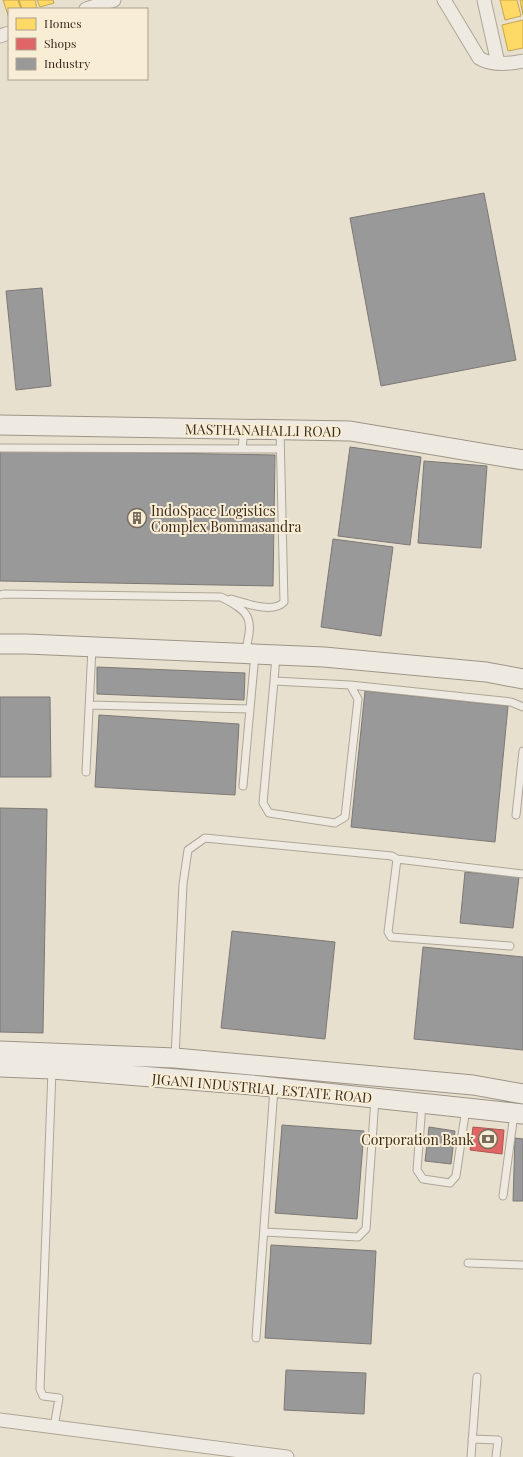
<svg xmlns="http://www.w3.org/2000/svg" width="523" height="1457" viewBox="0 0 523 1457" font-family="'Playfair Display',serif">
<style>
.homes{fill:#ffd966;stroke:#c5a550}
.shops{fill:#e06666;stroke:#af5550}
.industry{fill:#999;stroke:#7d7874}
.lines{fill:none;stroke-linecap:round;stroke-linejoin:round}
.lane-casing{stroke:#ada597;stroke-width:9}
.street-casing{stroke:#ada597;stroke-width:15}
.secondary-casing{stroke:#9d9487;stroke-width:21}
.lane{stroke:#efeae1;stroke-width:7}
.street{stroke:#efeae1;stroke-width:13}
.secondary{stroke:#efeae1;stroke-width:19}
.labels{text-anchor:middle;dominant-baseline:central;stroke-width:4;stroke-linejoin:round;paint-order:stroke}
.street-label{font-size:14px;fill:#3d2c1e;stroke:#f8edd5}
.poi-label{font-size:14px;fill:#3d2c1e;stroke:#f8edd5;text-anchor:start}
</style>
<rect width="100%" height="100%" fill="#e8e0ce"/>
<path class="homes" d="M3 0H18L21 9H9V18Z
M19 0H35L37 8 22 9Z
M37 0H53L54 3 40 7Z
M500 0H517L521 16 505 20Z
M520 0H523V15Z
M523 20V48L508 51 502 25Z"/>
<path class="shops" d="M473 1127 504 1130 502 1154 470 1150Z"/>
<path class="industry" d="M484 193 516 360 381 386 350 218Z
M42 288 51 386 16 390 6 291Z
M350 447 421 457 410 545 338 536Z
M0 450 275 455 273 586 0 581Z
M424 461 487 466 481 548 418 543Z
M333 539 393 547 381 636 321 627Z
M97 667 245 673 244 700 97 694Z
M365 691 508 706 495 842 351 827Z
M0 697H50L51 777H0Z
M99 715 239 724 235 795 95 787Z
M0 808 47 809 43 1033 0 1032Z
M465 872 519 877 513 928 460 923Z
M232 931 335 942 325 1039 221 1028Z
M423 947 523 957V1050L414 1039Z
M282 1125 364 1131 357 1219 275 1213Z
M429 1127 455 1131 451 1164 425 1161Z
M515 1138 523 1139V1201H513Z
M271 1245 376 1251 371 1344 265 1338Z
M286 1370 366 1373 364 1414 284 1410Z"/>
<g class="lines">
<defs>
<path id="lane" d="M0 448 280 449
M242 449 244 429
M0 595 4 594 221 597C253 613 253 620 245 653
M231 599C245 603 273 614 284 602L280 430
M274 681 350 685 358 699 345 817 335 823 269 813 263 803 274 681 276 655
M350 685 511 702 523 707
M89 705 250 709
M86 772 92 647
M243 786 255 654
M516 815 523 751
M397 859 523 874
M175 1058 183 884 188 850 205 838 392 856 397 859 388 932 391 937 510 946
M52 1070 40 1389 43 1396 59 1398 54 1427
M422 1104 417 1170 423 1179 450 1183 456 1176 466 1108
M503 1196 514 1114
M264 1232 358 1237 366 1229 375 1098
M468 1263 523 1265
M256 1338 274 1088
M472 1439 498 1440 496 1457
M471 1457 477 1377"/>
<path id="street" d="M444 0 479 58C492 66 509 64 523 61
M484 0 498 63
M86 9 114 0
M0 36 9 33
M0 1420 287 1457"/>
<path id="secondary" d="M0 425 350 431 523 460
M0 644H27L324 657 486 672 523 679
M0 1051 175 1058 473 1085 523 1094
M0 1067 52 1069 252 1085 523 1114"/>
</defs>
<use href="#lane" class="lane-casing"/>
<use href="#street" class="street-casing"/>
<use href="#secondary" class="secondary-casing"/>
<use href="#lane" class="lane"/>
<use href="#street" class="street"/>
<use href="#secondary" class="secondary"/>
</g>
<defs>
<symbol id="building-ring" viewBox="-11 -11 22 22"><circle r="9.5" fill="#f8edd5" stroke="#796b5c" stroke-width="1.5"/><path d="M-4-6H4V6H1V3H-1V6H-4ZM-2.5-4.3h1.7v1.8h-1.7ZM.8-4.3h1.7v1.8H.8ZM-2.5-1h1.7V.8h-1.7ZM.8-1h1.7V.8H.8Z" fill="#796b5c"/></symbol>
<symbol id="bank-ring" viewBox="-11 -11 22 22"><circle r="9.5" fill="#f8edd5" stroke="#796b5c" stroke-width="1.5"/><path d="M-6-4H6V4H-6ZM0-2.3a2.3 2.3 0 1 0 0 4.6a2.3 2.3 0 1 0 0-4.6Z" fill="#796b5c"/></symbol>
</defs>
<g fill-rule="evenodd">
<use href="#building-ring" x="126" y="507" width="22" height="22"/>
<use href="#bank-ring" x="477" y="1128" width="22" height="22"/>
</g>
<g class="labels">
<g class="street-label">
<text transform="translate(263 430) rotate(1)">MASTHANAHALLI ROAD</text>
<text transform="translate(262 1088) rotate(5)">JIGANI INDUSTRIAL ESTATE ROAD</text>
</g>
<g class="poi-label">
<text x="151" y="510">IndoSpace Logistics<tspan x="151" dy="16">Complex Bommasandra</tspan></text>
<text x="474" y="1139" text-anchor="end">Corporation Bank</text>
</g>
</g>
<rect x="8" y="8" width="140" height="72" fill="#f8edd5" stroke="#ada08c"/>
<rect x="16" y="18" width="20" height="12" fill="#ffd966" stroke="#ada08c"/>
<text x="44" y="28" font-size="12" fill="#3d2c1e">Homes</text>
<rect x="16" y="38" width="20" height="12" fill="#e06666" stroke="#ada08c"/>
<text x="44" y="48" font-size="12" fill="#3d2c1e">Shops</text>
<rect x="16" y="58" width="20" height="12" fill="#999999" stroke="#ada08c"/>
<text x="44" y="68" font-size="12" fill="#3d2c1e">Industry</text>
</svg>
